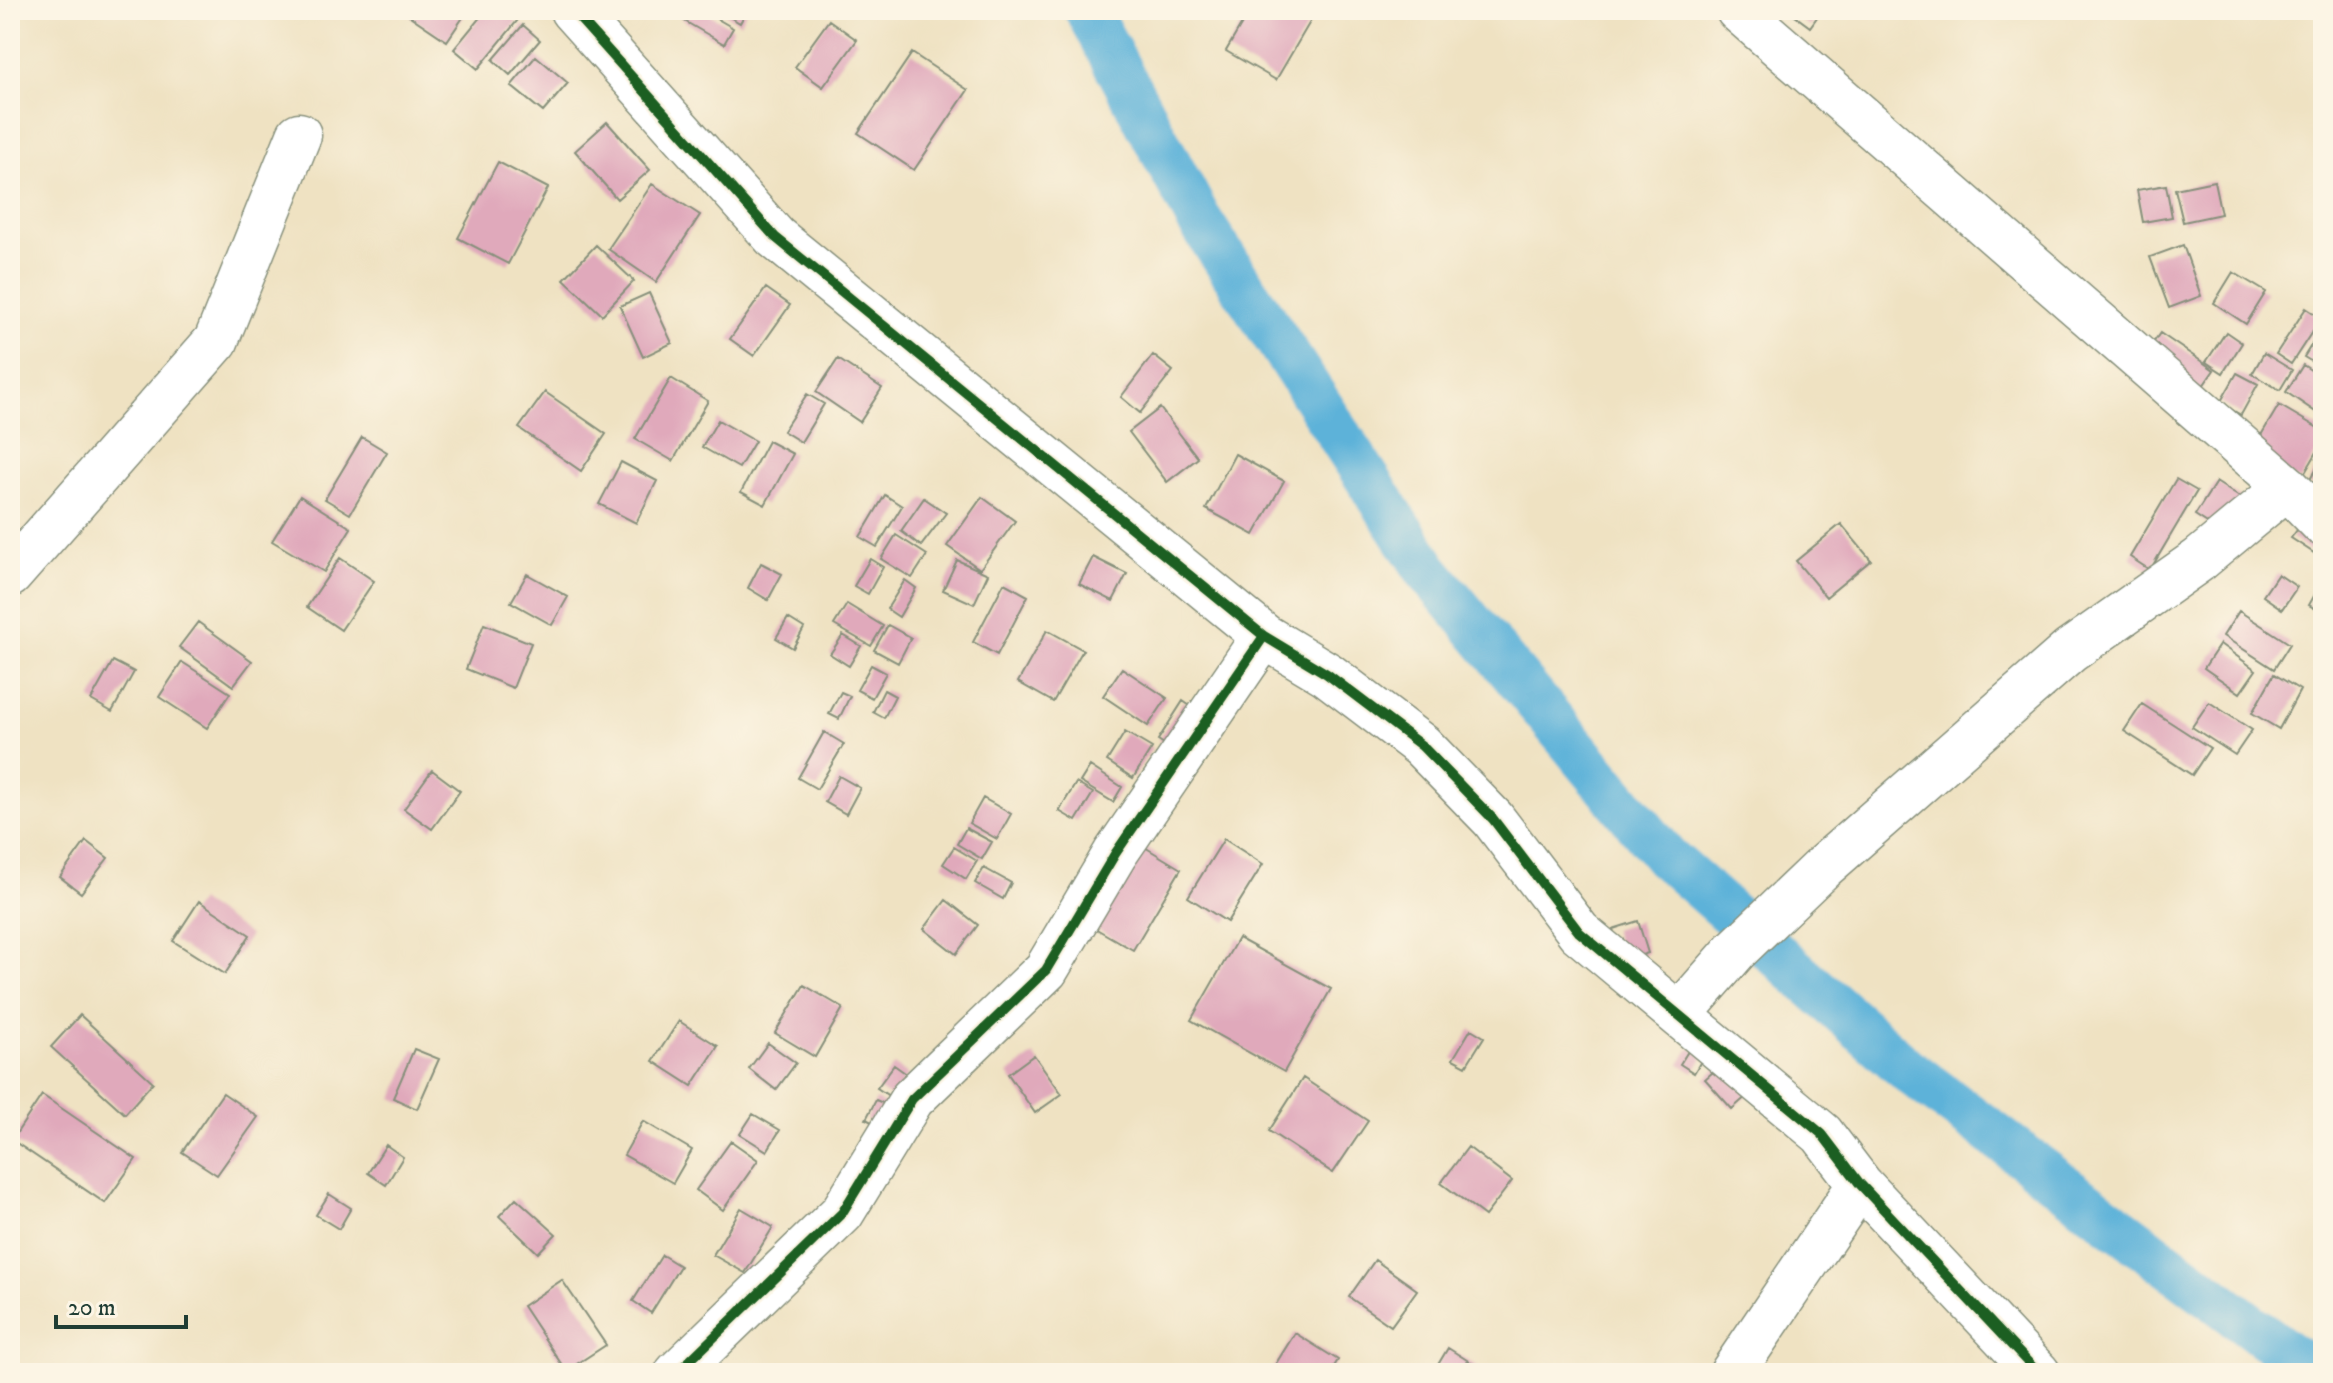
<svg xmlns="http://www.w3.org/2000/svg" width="2333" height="1383" viewBox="0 0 2333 1383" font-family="'IM FELL DW Pica',serif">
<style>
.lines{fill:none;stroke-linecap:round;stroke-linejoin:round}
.canal{stroke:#5db2d9;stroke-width:46}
.building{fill:#e0a9bb}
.minor-casing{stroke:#87907b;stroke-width:47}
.minor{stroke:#fff;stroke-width:44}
.cycleway-casing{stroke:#fcf5e5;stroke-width:15}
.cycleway{stroke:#1b5e20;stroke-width:10}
</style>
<rect width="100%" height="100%" fill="#fcf5e5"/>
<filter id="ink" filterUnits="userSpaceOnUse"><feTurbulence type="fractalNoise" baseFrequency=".0125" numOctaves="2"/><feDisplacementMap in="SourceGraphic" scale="16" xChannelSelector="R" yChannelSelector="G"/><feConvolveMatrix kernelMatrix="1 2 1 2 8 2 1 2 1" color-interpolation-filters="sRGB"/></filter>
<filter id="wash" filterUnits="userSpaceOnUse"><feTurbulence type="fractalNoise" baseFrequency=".006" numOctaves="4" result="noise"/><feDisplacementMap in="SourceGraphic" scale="32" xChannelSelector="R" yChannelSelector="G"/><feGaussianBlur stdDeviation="1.8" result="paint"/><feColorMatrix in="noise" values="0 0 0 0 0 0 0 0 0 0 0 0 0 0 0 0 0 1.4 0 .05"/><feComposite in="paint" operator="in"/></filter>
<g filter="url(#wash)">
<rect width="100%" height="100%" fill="#efe2c2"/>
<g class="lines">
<path class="canal" d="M1087 10 1198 218 1427 570 1665 856 1909 1071 2314 1373"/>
</g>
<g id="blocks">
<path class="building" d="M401 10H468L447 41Z
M486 10H526L478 69 454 49Z
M686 10H702L733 28 724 44 681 19Z
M718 10H747L740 23Z
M1250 10H1317L1276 80 1226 51Z
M1787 10H1822L1810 27Z
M829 20 857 40 823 87 795 67Z
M523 25 540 40 510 75 493 60Z
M912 53 968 90 914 170 858 133Z
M536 56 568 83 543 112 511 86Z
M607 122 650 170 617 199 575 151Z
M498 162 548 188 508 264 458 238Z
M2214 181 2221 214 2183 222 2175 189Z
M652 184 700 215 656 282 608 249Z
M2166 185 2172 217 2143 222 2137 190Z
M596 245 634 281 602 315 564 279Z
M2183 245 2201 296 2169 308 2150 257Z
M2233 272 2266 292 2246 324 2214 303Z
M766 288 790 305 754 356 730 339Z
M649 293 672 343 643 357 620 306Z
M2306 308 2321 318 2291 364 2276 354Z
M2323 326V360L2319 366 2304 357Z
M2226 332 2242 343 2223 373 2206 362Z
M2160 333 2214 370 2196 396 2142 359Z
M2264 353 2292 370 2280 390 2252 374Z
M1153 355 1173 371 1140 413 1121 397Z
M838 359 882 388 860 422 816 392Z
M2303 365 2323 378V417L2286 392Z
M2237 373 2258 384 2241 415 2220 403Z
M671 378 708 401 673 461 635 439Z
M545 392 606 434 581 471 519 428Z
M807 394 824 404 801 442 783 431Z
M2279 405 2323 431V442L2300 481 2251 452Z
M1160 408 1198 458 1167 482 1129 432Z
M718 420 755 441 739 468 702 447Z
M362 437 387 452 350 514 325 499Z
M768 441 793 454 765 505 741 492Z
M1235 454 1284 481 1254 535 1206 509Z
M2323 457V492L2308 483Z
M621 462 657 481 636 523 599 504Z
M2176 479 2197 491 2150 570 2130 557Z
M2216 482 2247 502 2226 535 2195 515Z
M885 495 902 506 877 547 860 537Z
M300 496 351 528 324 572 272 541Z
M982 497 1015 521 980 569 947 546Z
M924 498 946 513 921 546 901 531Z
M2303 522 2323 535 2320 557 2291 538Z
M1841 524 1871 560 1826 597 1796 561Z
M896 535 927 555 912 578 881 559Z
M1093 557 1127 574 1113 601 1079 584Z
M340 558 374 581 341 630 307 607Z
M870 559 883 567 868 594 854 586Z
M957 560 988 574 974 604 943 590Z
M761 563 782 574 768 600 748 588Z
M527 574 568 597 552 625 511 602Z
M2278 574 2297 587 2282 609 2263 596Z
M905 580 916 588 899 617 887 609Z
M2323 580V613L2309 605Z
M1004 583 1028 596 997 655 973 642Z
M847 604 883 626 871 646 834 625Z
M2239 611 2290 644 2274 669 2223 636Z
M788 618 804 628 793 648 776 638Z
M198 622 252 661 233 686 179 647Z
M484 624 531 643 513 688 466 669Z
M888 625 911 638 898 663 874 650Z
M1047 630 1083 650 1053 702 1018 682Z
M843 635 861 646 849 666 830 654Z
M2220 644 2256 670 2240 693 2204 668Z
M113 661 134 672 112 712 91 700Z
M182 662 230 693 207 728 159 697Z
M871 665 886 673 872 698 857 690Z
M1122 668 1167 698 1148 726 1103 696Z
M2274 674 2300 690 2279 729 2252 713Z
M884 690 895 696 884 718 873 712Z
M841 692 850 696 839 719 829 714Z
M1183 701 1203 715 1178 753 1158 740Z
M2209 702 2252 730 2235 755 2192 727Z
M2142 704 2210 748 2192 775 2124 731Z
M824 732 844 744 817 789 798 778Z
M1125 732 1152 748 1133 778 1107 761Z
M1090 766 1122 787 1113 802 1080 782Z
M432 770 460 791 432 829 404 809Z
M839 776 860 788 846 814 825 802Z
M1076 783 1093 793 1076 821 1059 811Z
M983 798 1011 814 997 839 969 823Z
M966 828 992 842 982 859 957 844Z
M1224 839 1263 864 1227 922 1188 897Z
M1133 840 1181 869 1133 950 1086 923Z
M86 841 108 858 81 893 60 877Z
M954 847 977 861 966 879 943 864Z
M984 868 1011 883 1003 899 975 883Z
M946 900 978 925 956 954 924 929Z
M199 901 250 935 225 974 173 941Z
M1638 921 1648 953 1623 961 1613 929Z
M1238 938 1331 989 1284 1072 1191 1020Z
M804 985 843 1008 815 1057 775 1033Z
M80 1015 153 1082 125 1114 51 1047Z
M679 1021 718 1046 692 1086 653 1061Z
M1471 1029 1484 1037 1466 1066 1453 1059Z
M768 1043 796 1063 776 1090 749 1069Z
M1690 1048 1704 1056 1694 1073 1680 1064Z
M414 1049 439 1059 417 1109 393 1098Z
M1034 1055 1062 1094 1035 1113 1008 1074Z
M894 1065 908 1075 892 1098 877 1088Z
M1721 1065 1748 1095 1732 1109 1705 1079Z
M1303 1078 1368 1121 1333 1173 1269 1131Z
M223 1093 258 1117 217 1175 182 1152Z
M42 1095 136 1159 105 1203 12 1140Z
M876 1100 887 1105 877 1125 866 1119Z
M753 1114 780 1130 767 1151 740 1134Z
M643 1121 692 1150 673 1183 624 1155Z
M731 1141 758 1160 723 1210 696 1190Z
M386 1145 403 1157 386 1185 368 1173Z
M1468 1147 1512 1181 1485 1216 1441 1183Z
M329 1194 351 1208 339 1229 316 1215Z
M516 1198 556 1234 538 1253 499 1216Z
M741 1208 773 1227 745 1273 713 1255Z
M662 1255 680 1266 651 1313 633 1301Z
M1375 1260 1417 1290 1391 1326 1349 1297Z
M562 1280 606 1345 566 1371 523 1306Z
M1295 1333 1338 1360 1330 1373H1270Z
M1448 1348 1478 1367 1474 1373H1433Z"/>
</g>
</g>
<g filter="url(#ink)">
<use href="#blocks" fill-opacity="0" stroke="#87907b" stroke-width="2"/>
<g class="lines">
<defs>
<path id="minor" d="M572 10 775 237 1264 636
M1738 10 2287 487 2323 524
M10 575 216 341 299 135
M1680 1014 1736 950 1822 868 2070 651 2199 560 2287 487
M677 1373 842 1213 912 1099 1046 970 1115 854 1264 636 1327 674 1422 746 1493 819 1579 932 1822 1134 1860 1184 2038 1373
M1732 1373 1860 1184"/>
</defs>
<use href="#minor" class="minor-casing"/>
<use href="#minor" class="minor"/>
<defs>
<path id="cycleway" d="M572 10 775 237 1264 636
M677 1373 842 1213 912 1099 1046 970 1115 854 1264 636 1327 674 1422 746 1493 819 1579 932 1822 1134 1860 1184 2038 1373"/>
</defs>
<use href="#cycleway" class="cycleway-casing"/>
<use href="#cycleway" class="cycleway"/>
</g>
</g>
<rect width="2333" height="1383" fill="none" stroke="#fcf5e5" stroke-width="40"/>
<path d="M56 1315v12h130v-12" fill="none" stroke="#1f3d34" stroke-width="4"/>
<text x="68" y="1315" font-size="24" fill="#1f3d34" stroke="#fcf5e5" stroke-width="6" paint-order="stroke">20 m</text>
</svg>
